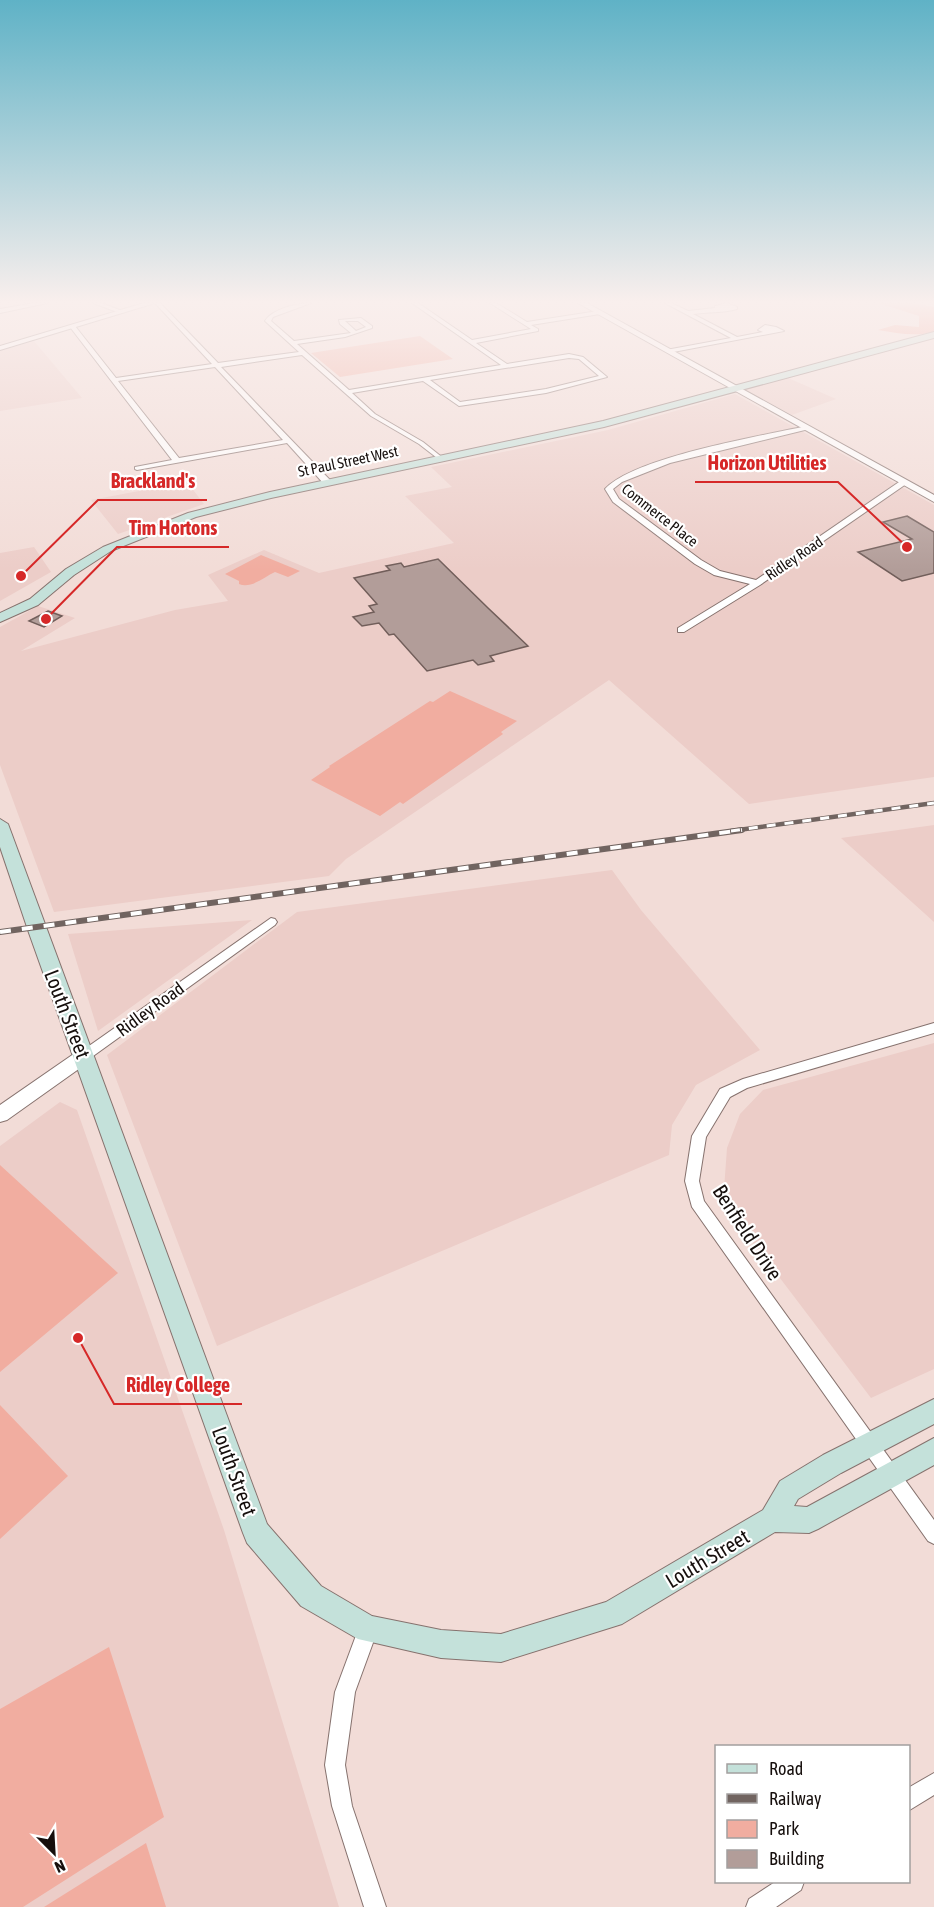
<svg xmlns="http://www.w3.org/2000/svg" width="934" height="1907" viewBox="0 0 934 1907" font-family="'Asap Condensed',sans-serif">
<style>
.built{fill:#eccdc8}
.green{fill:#f1ada0}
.forest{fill:#f49686}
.building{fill:#b29d99;stroke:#715e5a;stroke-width:1.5}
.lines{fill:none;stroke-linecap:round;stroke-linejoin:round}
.minor-casing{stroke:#86726e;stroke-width:2}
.tertiary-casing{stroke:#86726e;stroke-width:2}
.secondary-casing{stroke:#86726e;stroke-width:2}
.minor{fill:#fff;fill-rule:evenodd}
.tertiary{fill:#fff;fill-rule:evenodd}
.secondary{fill:#c4e1da;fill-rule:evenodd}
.rail-far1-casing{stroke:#716460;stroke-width:4.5}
.rail-casing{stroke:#716460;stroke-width:6}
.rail-far1{stroke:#fff;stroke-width:3;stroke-dasharray:9;stroke-linecap:butt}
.rail{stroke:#fff;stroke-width:4;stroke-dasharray:11;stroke-linecap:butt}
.labels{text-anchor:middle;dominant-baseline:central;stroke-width:4.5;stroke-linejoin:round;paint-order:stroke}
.far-street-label{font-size:15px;fill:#160f0d;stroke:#fff}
.street-label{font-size:18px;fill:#160f0d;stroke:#fff}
.near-street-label{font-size:21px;fill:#160f0d;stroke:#fff}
.leader{fill:none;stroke:#d62828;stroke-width:2}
.callout-dot{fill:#d62828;stroke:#fff;stroke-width:2}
.callout-label{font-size:20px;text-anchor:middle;font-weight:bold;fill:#d62828;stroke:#fff;stroke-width:4.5;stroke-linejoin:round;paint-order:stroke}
</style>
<rect width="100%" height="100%" fill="#f2dcd7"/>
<path class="built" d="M34 341 82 398 0 411V351Z
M786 377 836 399 792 415 743 389Z
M735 394 934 505V777L749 804 609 680 346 859 329 876 54 912 0 765V627L38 606 75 618 21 651 175 610 228 601 208 575 264 550 319 573 454 543 405 496 452 487 431 467 608 430Z
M187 482 204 504 118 534 91 500Z
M34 547 51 572 0 601V553Z
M934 825V922L841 838Z
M612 870 641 910 760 1050 696 1085 672 1125 669 1155 217 1346 107 1055 297 912Z
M252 920 98 1031 68 934Z
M934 1043V1369L871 1398 723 1203 727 1148 740 1114 763 1090Z
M60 1102 77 1110 224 1530 339 1907H0V1146Z"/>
<path class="green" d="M420 336 453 359 340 377 311 353Z
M261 555 300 571 288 577 275 572C264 577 251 589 239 584V581L225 574Z
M450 691 517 721 501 732 503 734 403 804 400 802 380 816 311 780 330 767 329 766 430 701 433 702Z
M0 1165 118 1273 0 1372Z
M0 1405 68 1476 0 1539Z
M109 1647 164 1817 23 1907H0V1709Z
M146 1843 166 1907H44Z"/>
<path class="forest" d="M878 303H911L934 307V332C915 337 897 333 878 330L895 325 919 327V316Z"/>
<path class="building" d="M907 516 934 532V573L902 581 858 552 912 539 883 522Z
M438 559 488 608 528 646 490 656 494 661 478 665 473 660 427 671 394 634 389 635 379 623 362 626 353 617 374 612 369 606 377 604 354 578 390 570 386 566 401 563 404 567Z
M48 611 62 616 44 627 29 621Z"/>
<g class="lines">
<defs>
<path id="minor" d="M35 303H47L0 313V309Z
M93 303H101L125 312 120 313Z
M155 303H160L218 363 299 352 265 321C272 309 298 303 311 303L273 317 271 321 294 341 351 333 340 324 339 320 361 318 372 326V328L345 337 297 344 349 390 501 365 412 303H418L472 340 531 329 490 303H496L527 322 598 311 600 314 531 325 538 329V331L476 343 507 364 569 354 583 357 607 377 546 393 459 406 423 381 352 393 375 414 423 442 443 458V460L441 461 419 444 371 416 302 355 221 367 330 480V484H324L287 443 137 470 135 469V467L172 460 70 327 75 326 116 378 212 364ZM345 321H358L366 327 356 331ZM569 358 579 359 599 376 546 389 460 402 430 380ZM215 367 283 440 179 458 118 381Z
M665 303H671L688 311 715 308V306L727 303 737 307V309C723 313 707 312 693 314L737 337 763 332 758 330 765 325 776 327 784 331 668 353 666 350 731 338Z
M807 426 810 428 809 429 670 463 622 482 613 489 619 499 701 560 720 571 756 580 902 480 909 482 760 585 684 632H678V628L750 584 714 575 695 564 613 502 605 489C635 457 761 436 807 426Z
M271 918 275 919 277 922 275 925 89 1059H79L77 1056 79 1053Z
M934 1023V1033L747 1088 730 1097 706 1137 699 1181 704 1201 934 1520V1544L928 1541 692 1207 685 1181 692 1136 720 1089 743 1079Z
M368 1619 375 1622 378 1629 355 1692 345 1765 352 1806 386 1907H364L332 1806 325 1765 335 1692 361 1622Z
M934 1773V1795L908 1811V1788Z
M775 1882H804L801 1890 776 1907H746L749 1899Z"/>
<path id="tertiary" d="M144 303H155L0 350V346Z
M578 303H587L934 495V502Z
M84 1049 90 1051 93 1056 90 1061 7 1120 0 1122V1105L78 1051Z"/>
<path id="secondary" d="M934 332V338L604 427 271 498 196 517 111 551 74 575 38 605 0 622V613L30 599 66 569 103 547 188 513 270 492 603 421Z
M0 819 8 824 267 1524 321 1586 372 1616 441 1630 501 1634 606 1602 763 1510 780 1481 823 1455 934 1399V1424L841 1473 798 1499 794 1506 807 1507 934 1438V1465L818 1529 809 1533 775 1532 622 1624 501 1662 441 1658 358 1639 301 1606 247 1543 243 1533 29 933 0 847Z"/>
</defs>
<use href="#minor" class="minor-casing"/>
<use href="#tertiary" class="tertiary-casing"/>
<use href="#secondary" class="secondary-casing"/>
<use href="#minor" class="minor"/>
<use href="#tertiary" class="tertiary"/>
<use href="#secondary" class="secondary"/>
<defs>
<path id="rail-far1" d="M731 831 934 803"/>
<path id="rail" d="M0 932 742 830"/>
</defs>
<use href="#rail-far1" class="rail-far1-casing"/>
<use href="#rail" class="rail-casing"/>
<use href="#rail-far1" class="rail-far1"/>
<use href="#rail" class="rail"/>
</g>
<linearGradient id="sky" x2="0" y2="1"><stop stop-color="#5fb2c6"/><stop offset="0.53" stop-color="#f9efed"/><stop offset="1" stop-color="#f9efed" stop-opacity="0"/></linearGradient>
<rect width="934" height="570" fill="url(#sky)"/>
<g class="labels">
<g class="far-street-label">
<text transform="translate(348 461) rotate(-12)">St Paul Street West</text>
<text transform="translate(660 515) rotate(38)">Commerce Place</text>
<text transform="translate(794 558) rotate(-34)">Ridley Road</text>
</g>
<g class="street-label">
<text transform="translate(150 1009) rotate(-36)">Ridley Road</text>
</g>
<g class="near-street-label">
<text transform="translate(68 1014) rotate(69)">Louth Street</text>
<text transform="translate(748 1232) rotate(57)">Benfield Drive</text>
<text transform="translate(235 1471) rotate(70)">Louth Street</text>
<text transform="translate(707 1558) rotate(-31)">Louth Street</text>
</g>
</g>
<path class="leader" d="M907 547L838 482H695M21 576L98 500H207M46 619L117 547H229M78 1338L114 1404H242"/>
<g class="callout-dot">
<circle cx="907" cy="547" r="6"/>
<circle cx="21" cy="576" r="6"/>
<circle cx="46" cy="619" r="6"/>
<circle cx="78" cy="1338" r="6"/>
</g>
<g class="callout-label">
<text x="767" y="470">Horizon Utilities</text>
<text x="153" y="488">Brackland's</text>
<text x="173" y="535">Tim Hortons</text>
<text x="178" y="1392">Ridley College</text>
</g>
<rect x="715" y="1745" width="195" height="138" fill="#ffffff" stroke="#a29f9e" stroke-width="1.5"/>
<rect x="727" y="1764" width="30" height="9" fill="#c4e1da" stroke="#a29f9e" stroke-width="1.5"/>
<text x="769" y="1775" font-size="18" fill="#160f0d">Road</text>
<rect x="727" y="1794" width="30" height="9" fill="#716460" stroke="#a29f9e" stroke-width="1.5"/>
<text x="769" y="1805" font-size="18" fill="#160f0d">Railway</text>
<rect x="727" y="1820" width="30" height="18" fill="#f1ada0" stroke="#a29f9e" stroke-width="1.5"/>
<text x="769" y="1835" font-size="18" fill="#160f0d">Park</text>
<rect x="727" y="1850" width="30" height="18" fill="#b29d99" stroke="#a29f9e" stroke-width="1.5"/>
<text x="769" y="1865" font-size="18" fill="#160f0d">Building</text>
<g transform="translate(54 1853) rotate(156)" stroke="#ffffff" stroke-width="4.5" paint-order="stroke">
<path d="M0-4.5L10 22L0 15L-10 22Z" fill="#160f0d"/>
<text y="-9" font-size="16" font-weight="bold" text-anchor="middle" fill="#160f0d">N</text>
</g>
</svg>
